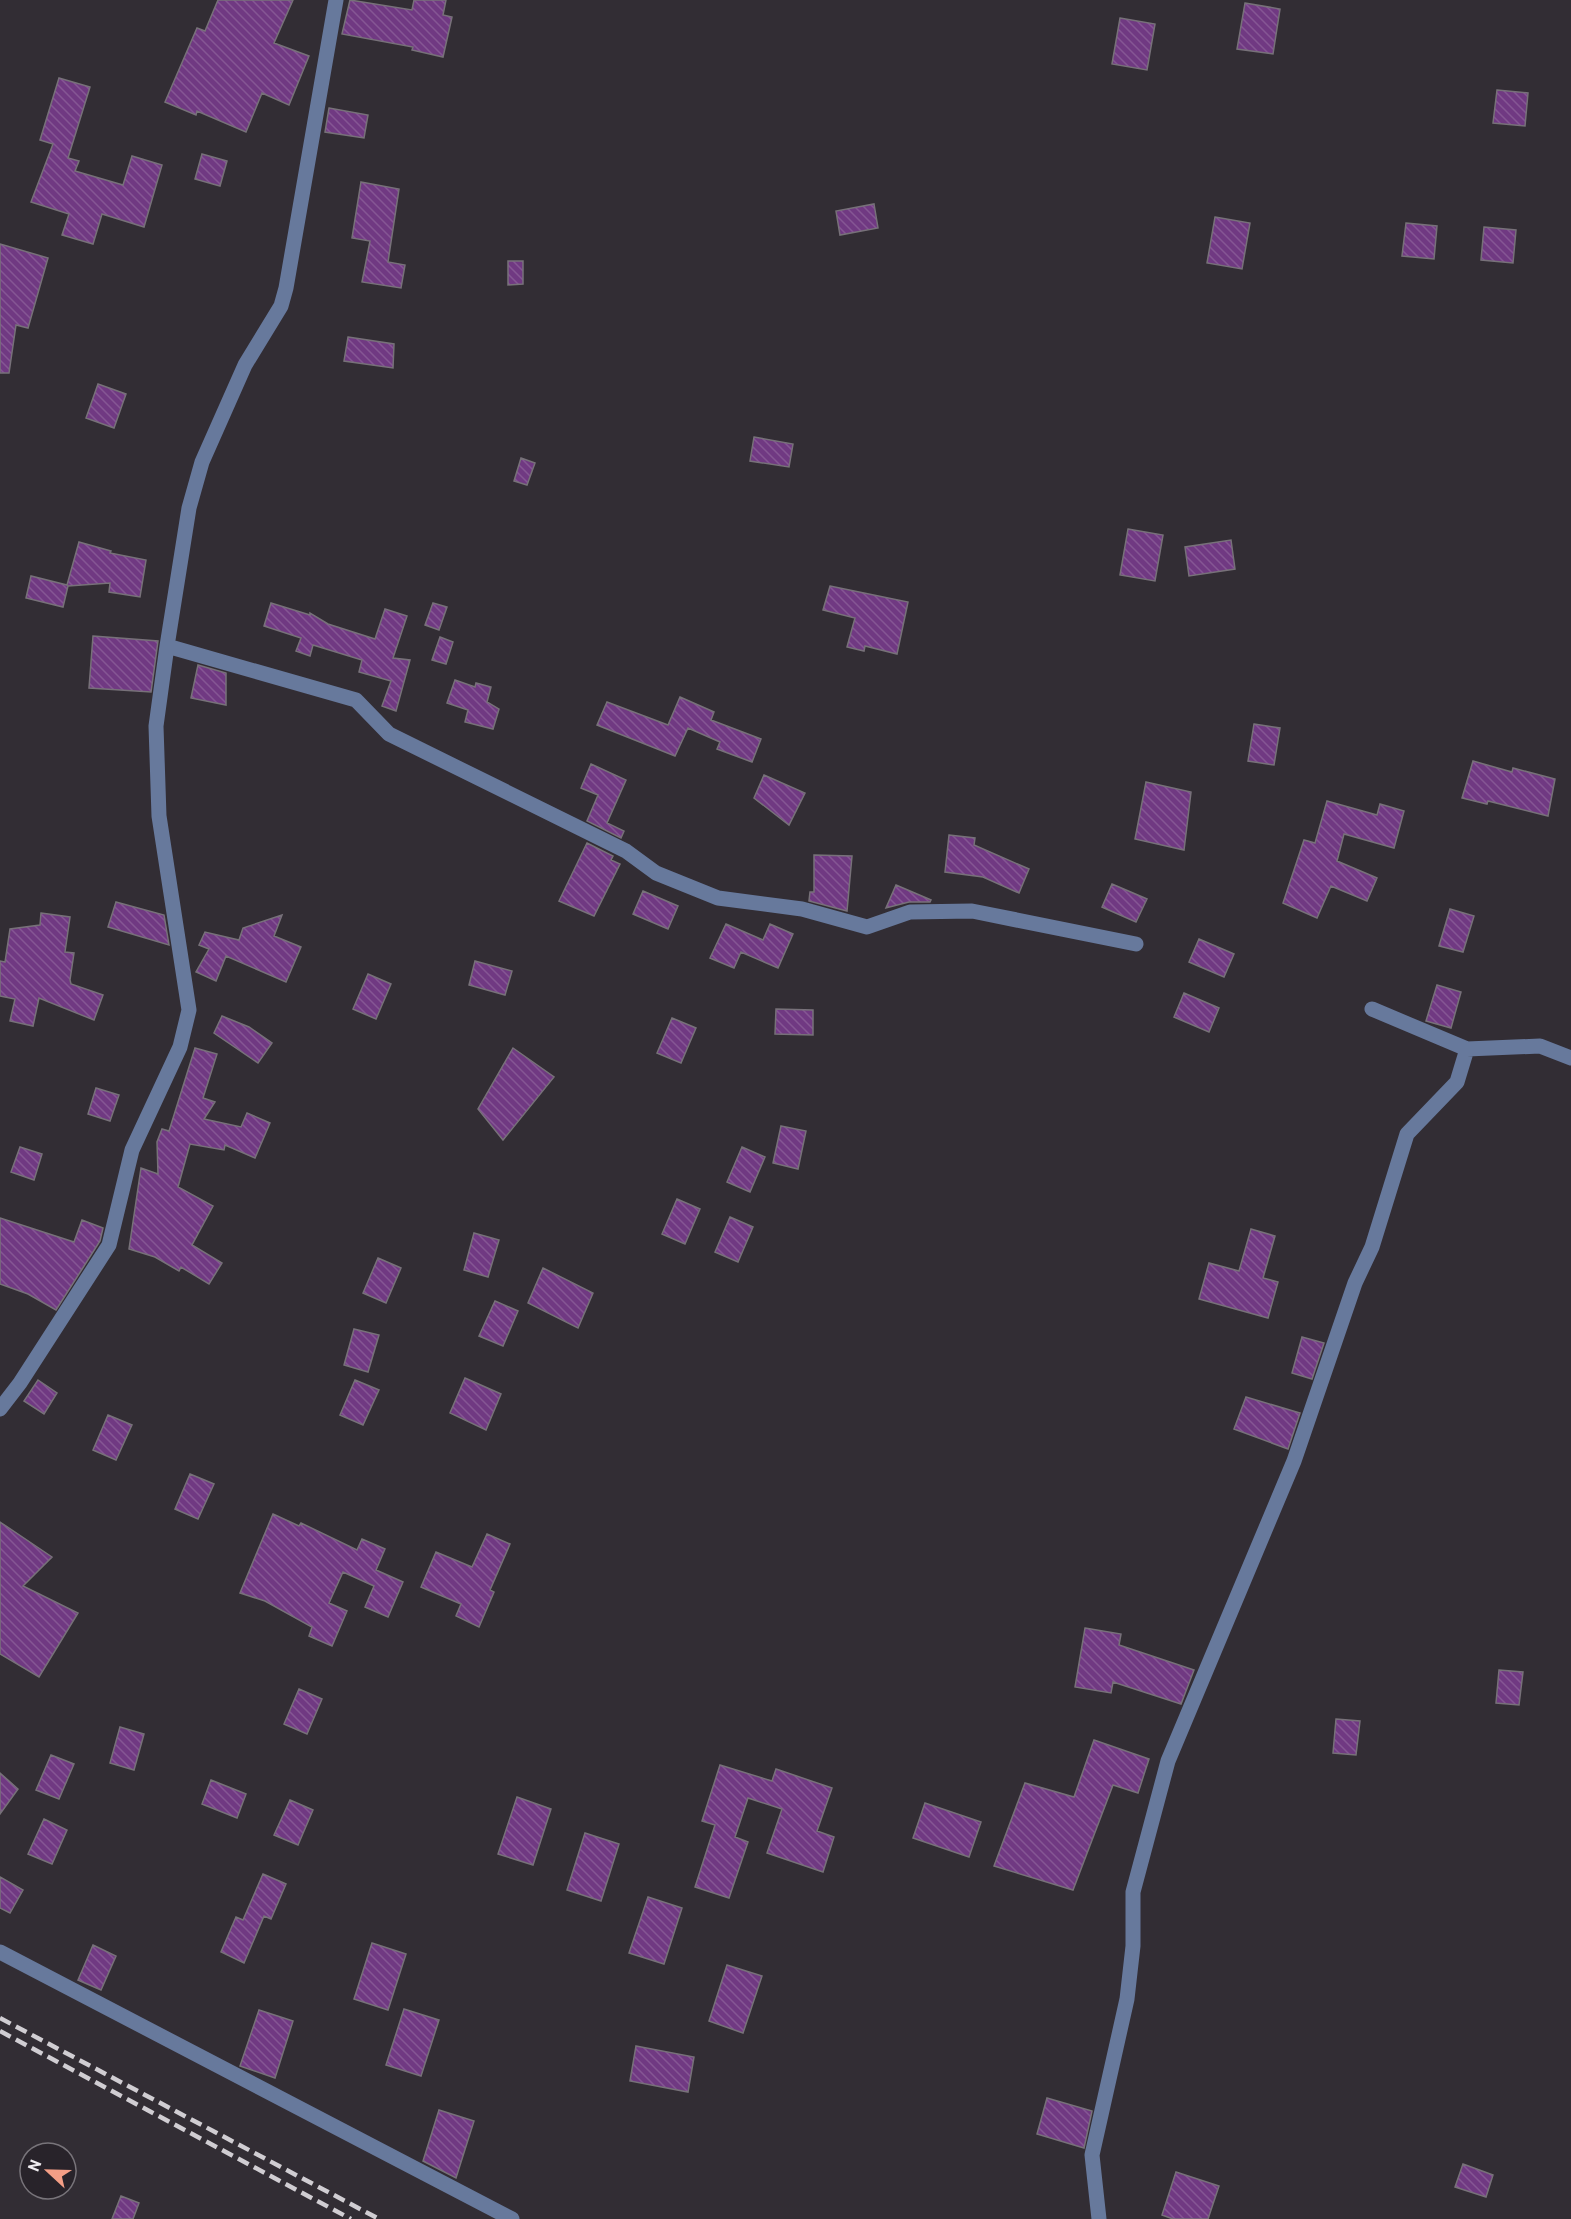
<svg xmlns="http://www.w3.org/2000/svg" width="1571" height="2219" viewBox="0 0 1571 2219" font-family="Barlow,sans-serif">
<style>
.building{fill:url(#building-back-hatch);stroke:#777179;stroke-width:1.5}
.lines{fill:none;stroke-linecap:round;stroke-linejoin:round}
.minor{stroke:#67799c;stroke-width:15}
.rail{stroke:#d0cdd2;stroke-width:4.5;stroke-dasharray:12 6;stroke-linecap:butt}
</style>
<defs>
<pattern id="building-back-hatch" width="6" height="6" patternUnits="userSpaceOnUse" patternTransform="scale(1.5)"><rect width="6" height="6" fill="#703982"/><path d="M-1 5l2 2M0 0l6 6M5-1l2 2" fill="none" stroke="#855694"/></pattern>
</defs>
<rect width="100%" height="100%" fill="#322d34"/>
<path class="building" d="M218 0H293L274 43 309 56 289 105 262 93 246 132 197 111 196 115 165 102 197 28 205 31Z
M350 0 412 10 414 0H446L443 15 452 17 443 57 412 50 413 47 342 34Z
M1245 3 1280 9 1273 54 1237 49Z
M1120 18 1155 24 1147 70 1112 64Z
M59 78 90 87 68 158 79 161 75 171 123 185 132 156 162 165 144 227 102 214 93 244 62 235 69 214 31 202 53 144 40 140Z
M1497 90 1528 93 1525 126 1493 123Z
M329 108 368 115 364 138 325 132Z
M202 154 227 161 220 186 195 179Z
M361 182 399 189 388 262 405 265 401 288 362 282 370 241 352 238Z
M874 204 878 228 840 235 836 211Z
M1215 217 1250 223 1242 269 1207 263Z
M1406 223 1437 226 1434 259 1402 256Z
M1484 227 1516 230 1513 263 1481 260Z
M0 244 48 258 28 328 16 325 9 373H0Z
M508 261H523V284L508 285Z
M348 337 394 344 393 368 344 361Z
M98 384 126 394 114 428 86 418Z
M754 437 793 444 789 467 750 461Z
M521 458 535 463 527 485 514 481Z
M1128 529 1163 535 1155 581 1120 575Z
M1231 540 1235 569 1189 576 1185 547Z
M79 542 111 551 110 553 146 560 140 597 109 592 110 583 68 586 63 607 26 598 31 576 67 585Z
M830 586 908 602 897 654 865 646 864 651 847 647 855 618 823 610Z
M271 603 310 615V613L328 624 375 639 385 609 407 616 393 658 410 660 396 711 382 706 391 681 359 672 362 660 313 645 310 656 296 651 301 638 264 626Z
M433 603 447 607 439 630 425 625Z
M93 636 158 641 151 692 89 688Z
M440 637 453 642 446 664 432 660Z
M198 665 226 673V705L191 698Z
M455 680 475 687 476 683 491 687 487 702 499 709 493 729 465 722 468 710 447 703Z
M680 697 714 712 711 720 761 739 752 762 717 749 720 742 688 728 675 756 597 725 607 702 668 725Z
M1254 724 1280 728 1274 765 1248 761Z
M1473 761 1512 772 1513 768 1555 779 1548 816 1488 801 1487 804 1462 798Z
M591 764 626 780 607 823 624 831 621 838 587 821 598 795 581 788Z
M764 775 805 793 789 825 754 798Z
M1146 782 1191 792 1184 850 1135 839Z
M1327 801 1377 815 1380 804 1404 811 1394 848 1344 834 1337 861 1377 878 1367 901 1331 886 1317 918 1283 903 1304 840 1315 843Z
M949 835 975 838 974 845 1029 869 1019 893 983 877 945 872Z
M587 843 613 856 611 860 620 864 594 916 559 901Z
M814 855 852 856 847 911 809 901 810 892H814Z
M1112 884 1147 899 1136 922 1102 907Z
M896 885 931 900 930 902H909L886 908Z
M643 891 678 906 668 929 633 914Z
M116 902 164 915 169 945 108 927Z
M1450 909 1474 916 1463 952 1439 946Z
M41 913 70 917 65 952 74 953 70 980 71 984 103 995 94 1020 39 998 33 1026 10 1021 15 999 0 996V961L5 962 10 929 40 925Z
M282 915 274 936 301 947 286 982 226 956 216 981 196 972 209 949 199 945 205 932 239 940 243 928Z
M726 924 763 940 770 924 793 934 778 968 741 952 734 968 710 958Z
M1199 939 1234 954 1224 977 1189 962Z
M475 961 512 971 505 995 469 985Z
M368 974 391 984 376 1019 353 1009Z
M1437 985 1461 992 1451 1028 1426 1021Z
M1184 993 1219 1008 1209 1032 1174 1017Z
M776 1009 813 1010V1035L775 1034Z
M222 1016 249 1027 272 1043 258 1063 214 1033Z
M672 1018 696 1028 681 1063 657 1053Z
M195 1048 217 1054 203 1098 215 1102 204 1119 241 1127 247 1113 270 1123 255 1158 225 1145 224 1150 190 1144 178 1187 213 1206 192 1245 222 1263 209 1284 181 1267 179 1271 155 1257 129 1249 141 1168 158 1174 157 1142 162 1129 169 1131Z
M513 1048 554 1077 503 1140 478 1109Z
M96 1088 119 1095 110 1121 88 1114Z
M781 1126 806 1131 798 1169 773 1163Z
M20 1147 42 1154 34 1180 11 1172Z
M742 1147 765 1157 750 1192 727 1182Z
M677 1199 700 1209 685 1244 662 1234Z
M730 1217 753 1227 738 1262 715 1252Z
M0 1218 74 1242 82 1220 103 1228 100 1241 56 1310 28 1294 0 1284Z
M1251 1229 1275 1236 1263 1278 1278 1282 1268 1318 1199 1299 1209 1263 1239 1271Z
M474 1233 499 1240 488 1277 464 1270Z
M378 1258 401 1268 386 1303 363 1293Z
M543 1268 593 1293 578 1328 528 1303Z
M495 1301 518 1311 503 1346 479 1336Z
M354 1329 379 1335 368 1372 344 1365Z
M1302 1337 1324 1343 1312 1379 1292 1373Z
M465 1378 501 1394 486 1430 450 1413Z
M38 1380 57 1393 44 1414 24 1401Z
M355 1380 379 1390 363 1425 340 1415Z
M1246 1397 1300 1413 1288 1449 1234 1429Z
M108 1415 132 1425 116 1460 93 1450Z
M190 1474 214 1484 198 1519 175 1509Z
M273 1514 299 1526 301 1523 357 1550 362 1539 385 1549 376 1570 403 1582 388 1617 365 1607 374 1586 343 1572 329 1603 347 1611 332 1646 309 1636 312 1627 265 1601 240 1593Z
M0 1522 52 1557 23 1586 78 1613 39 1677 0 1654Z
M487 1534 510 1544 490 1590 494 1592 479 1627 456 1616 461 1604 421 1587 436 1552 472 1567Z
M1085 1628 1121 1634 1119 1645 1194 1670 1181 1704 1113 1682 1111 1693 1075 1687Z
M1499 1670 1523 1672 1519 1705 1496 1703Z
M299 1689 322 1699 307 1734 284 1724Z
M1336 1719 1360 1721 1356 1755 1333 1753Z
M120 1727 144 1734 134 1770 110 1763Z
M1094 1740 1149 1759 1138 1793 1113 1785 1073 1890 994 1866 1025 1783 1074 1797Z
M51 1755 74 1764 59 1799 36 1790Z
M720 1765 772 1781 776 1769 832 1788 817 1831 834 1837 823 1872 767 1853 782 1809 748 1798 735 1837 748 1842 729 1898 695 1887 715 1825 702 1821Z
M0 1773 18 1789 0 1814Z
M211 1780 246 1794 237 1818 202 1804Z
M517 1797 551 1809 533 1865 498 1854Z
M290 1800 313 1810 298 1845 274 1835Z
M925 1803 981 1822 969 1857 913 1838Z
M44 1819 67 1830 52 1864 28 1854Z
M585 1833 619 1844 601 1901 567 1890Z
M263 1874 286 1884 271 1919 264 1916 244 1963 221 1952 236 1917 243 1920Z
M0 1877 23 1890 10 1913 0 1908Z
M648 1897 682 1908 664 1964 629 1953Z
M372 1943 406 1954 388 2010 354 1999Z
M93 1945 116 1956 101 1990 78 1980Z
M727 1965 762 1976 743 2033 709 2021Z
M404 2009 439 2020 421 2076 386 2065Z
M259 2010 293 2021 275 2078 240 2066Z
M636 2046 694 2057 688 2092 630 2081Z
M1047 2098 1092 2111 1084 2148 1037 2134Z
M439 2110 474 2121 456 2178 423 2161Z
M1463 2164 1493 2175 1486 2197 1455 2187Z
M1176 2172 1219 2186 1208 2219H1173L1162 2215Z
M121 2196 139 2203 133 2219H112Z"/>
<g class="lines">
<path class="minor" d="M167 646 356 700 389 734 626 851 656 873 718 898 802 909 867 927 910 912 972 911 1136 944
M1372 1009 1467 1049 1540 1046 1571 1058
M0 1409 20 1383 109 1245 132 1150 180 1047 189 1010 159 816 156 726 167 646 189 508 202 462 245 365 281 306 286 288 336 0
M0 1952 512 2219
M1099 2219 1092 2155 1127 1999 1133 1946V1892L1168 1761 1294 1461 1355 1283 1372 1247 1407 1134 1457 1082 1467 1049"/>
<path class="rail" d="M0 2018 379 2219
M0 2031 351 2219"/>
</g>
<g transform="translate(48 2171) rotate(292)"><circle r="28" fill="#28232a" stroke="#78747a" stroke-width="1.5"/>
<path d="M0-4.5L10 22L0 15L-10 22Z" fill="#f49e86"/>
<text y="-9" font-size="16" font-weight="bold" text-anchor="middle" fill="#f0edf1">N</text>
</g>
</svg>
